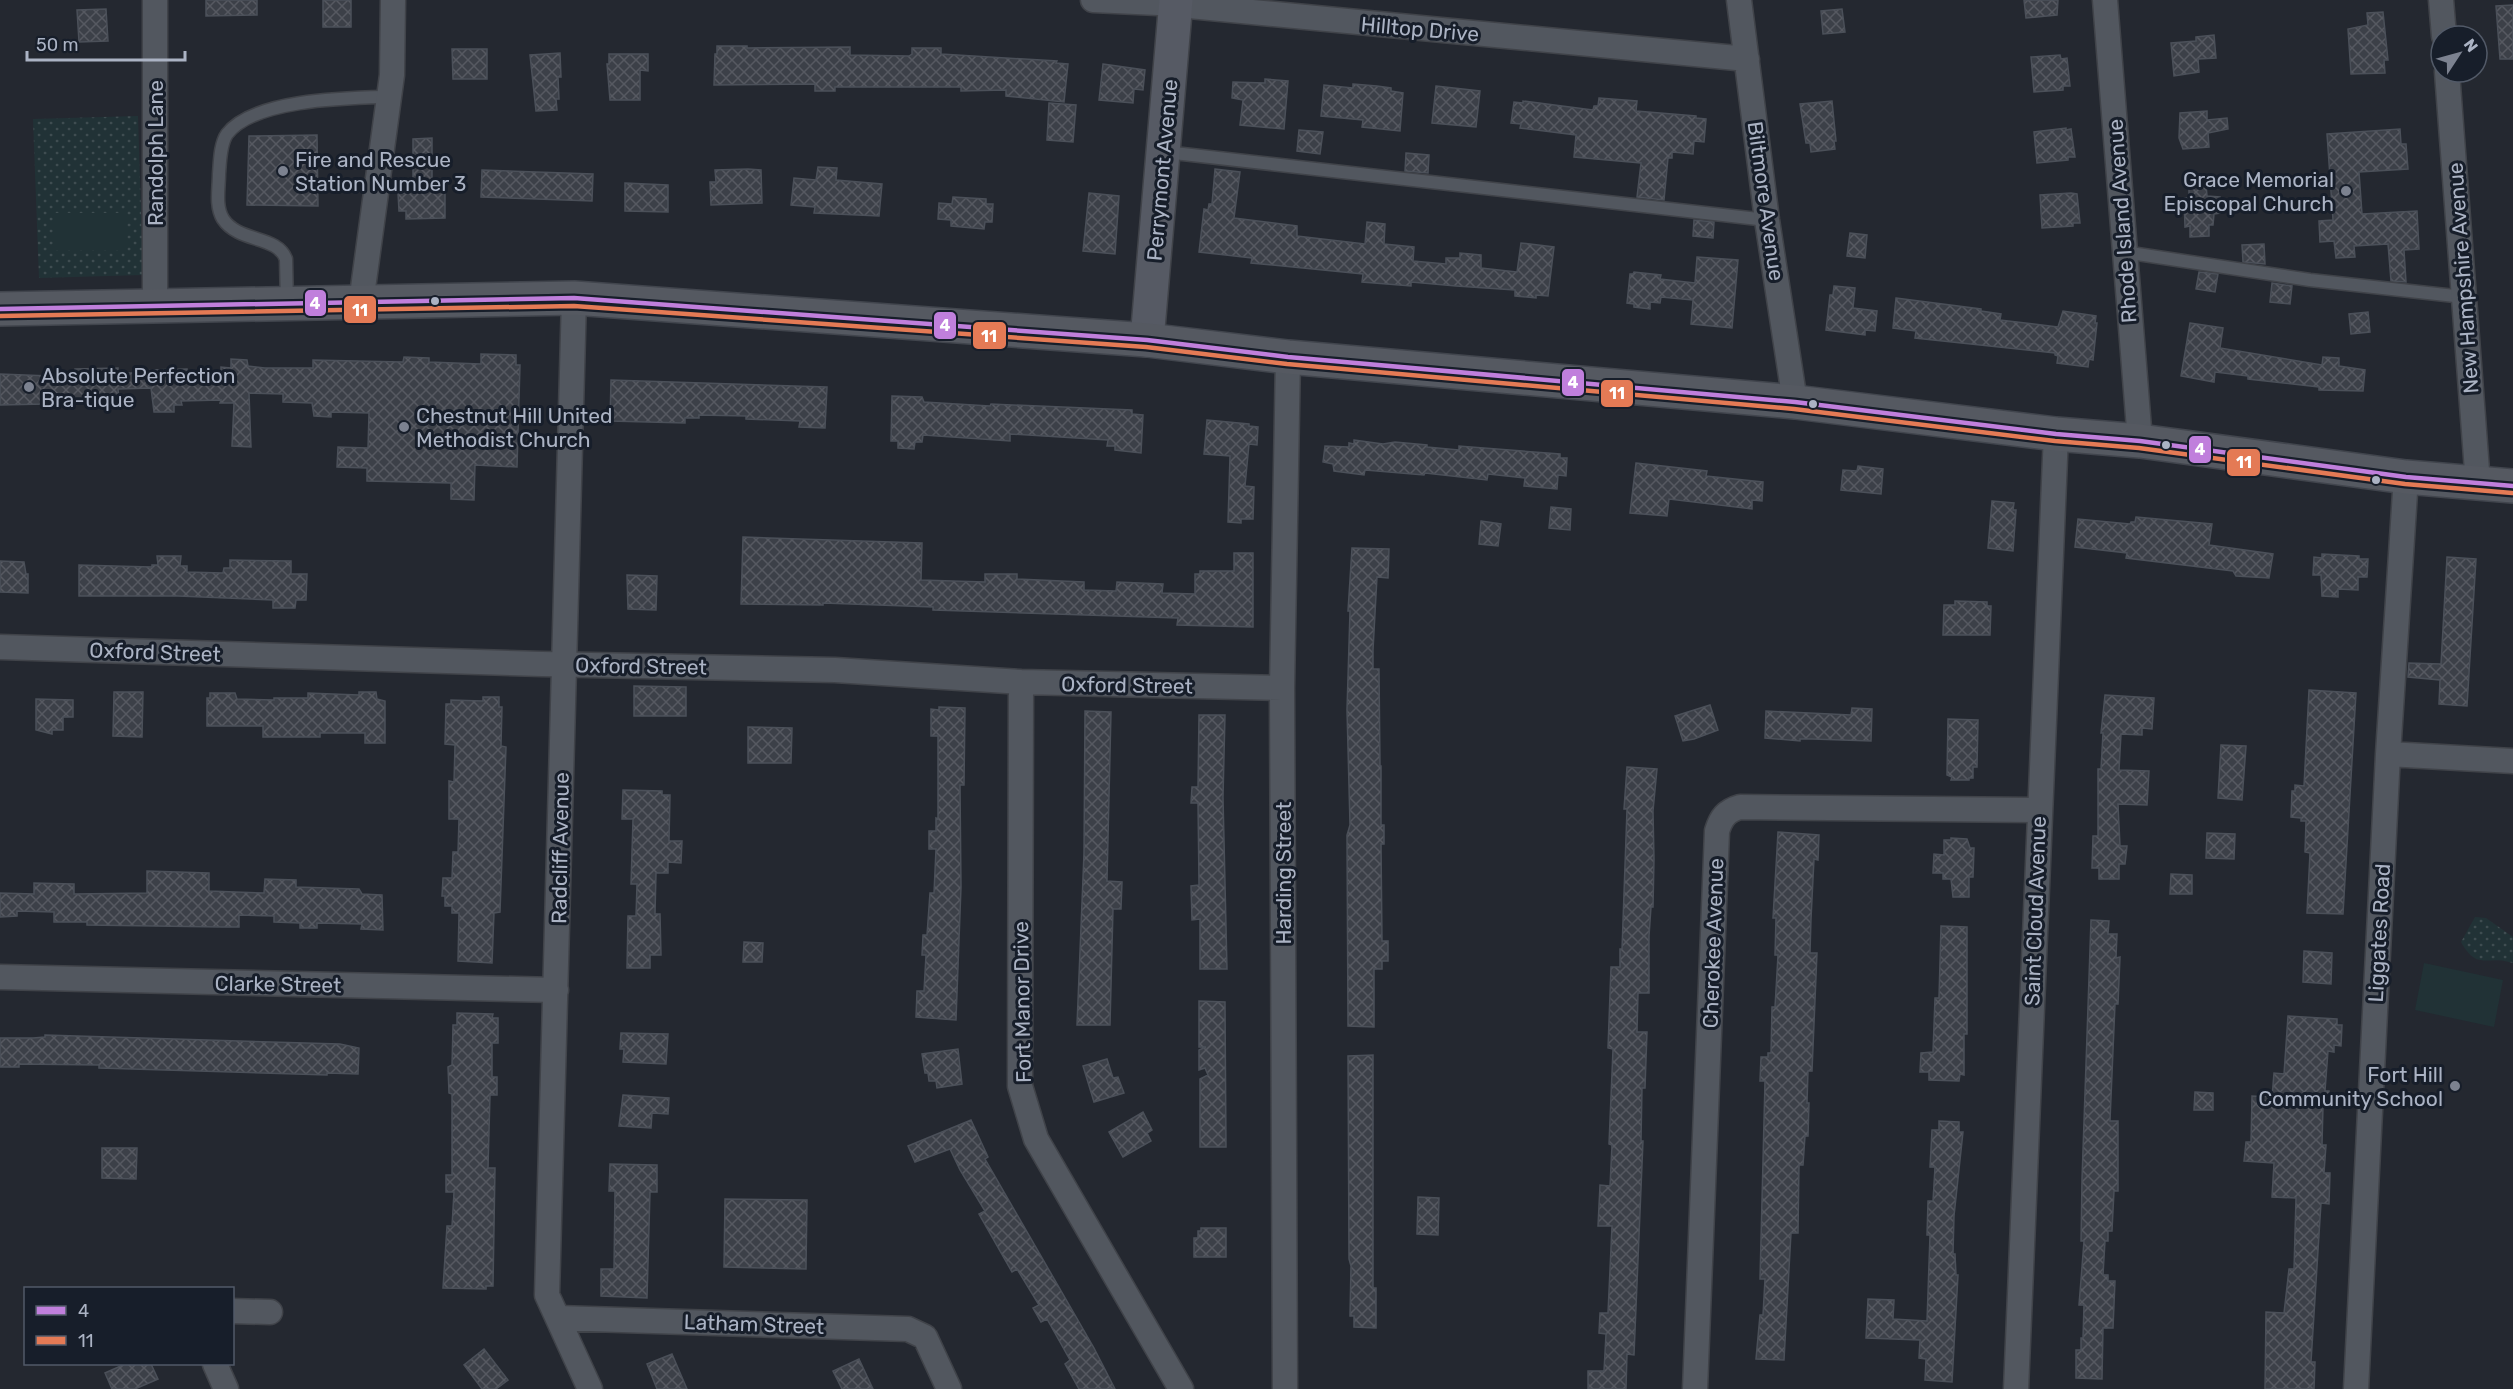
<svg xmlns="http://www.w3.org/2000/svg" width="2513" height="1389" viewBox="0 0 2513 1389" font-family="Rubik,sans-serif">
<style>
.park{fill:url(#park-dots)}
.garden{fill:#213236}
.building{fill:url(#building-cross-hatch);stroke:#4b5059;stroke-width:1.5}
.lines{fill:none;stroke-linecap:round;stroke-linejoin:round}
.lane-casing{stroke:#404349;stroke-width:15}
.street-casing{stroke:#404349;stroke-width:27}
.secondary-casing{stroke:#404349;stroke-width:36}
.primary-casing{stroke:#41454d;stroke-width:36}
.lane{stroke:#52575f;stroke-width:12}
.street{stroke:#52575f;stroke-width:24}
.secondary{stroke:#565a64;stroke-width:33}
.primary{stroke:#555961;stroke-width:33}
.bus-1-casing{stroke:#171e2a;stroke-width:9}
.bus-2-casing{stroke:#171e2a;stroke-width:9}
.bus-1{stroke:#c07fdc;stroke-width:4.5}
.bus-2{stroke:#e47a55;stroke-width:4.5}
.poi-dot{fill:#7c8290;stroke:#171e2a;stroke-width:2}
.bus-dot{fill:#abb3c4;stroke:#171e2a;stroke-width:2}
.labels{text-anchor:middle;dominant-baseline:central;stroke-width:6;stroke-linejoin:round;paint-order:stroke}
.street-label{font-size:21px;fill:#abb3c4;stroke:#171e2a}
.poi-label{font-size:21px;fill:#abb3c4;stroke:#171e2a;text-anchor:start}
.line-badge{stroke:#171e2a;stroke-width:2}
.badge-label{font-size:16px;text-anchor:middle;font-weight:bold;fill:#fff}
</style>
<defs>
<pattern id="park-dots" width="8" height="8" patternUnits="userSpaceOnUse" patternTransform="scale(1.5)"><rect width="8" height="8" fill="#213236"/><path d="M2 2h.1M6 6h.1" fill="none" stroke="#3f4d51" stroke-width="1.8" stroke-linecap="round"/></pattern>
<pattern id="building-cross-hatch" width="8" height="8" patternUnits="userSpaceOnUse" patternTransform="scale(1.5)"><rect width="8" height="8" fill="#3c4048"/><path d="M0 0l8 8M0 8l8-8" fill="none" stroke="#565961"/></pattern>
</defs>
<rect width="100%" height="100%" fill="#242830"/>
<path class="park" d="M138 116 143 275 39 278 33 119Z
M2475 917 2486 918 2513 937V963C2487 954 2478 972 2461 942Z"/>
<path class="garden" d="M53 213H125V250H53Z
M2424 963 2503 980 2494 1027 2415 1010Z"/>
<path class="building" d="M206 0H257V15L206 16Z
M323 0H351V27H323Z
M2024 0H2058L2057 15 2026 18Z
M2513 5V59H2500L2496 6Z
M106 9 108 41 79 42 77 10Z
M1842 9 1845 32 1823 34 1821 11Z
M2383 12 2388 60H2384L2385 73 2351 74 2348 29 2368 25 2367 13Z
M2214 35 2216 58 2198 59 2199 72 2174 76 2171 43 2196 41V37Z
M717 46H747V48L850 47V55L909 56 912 54V48H941V54L1057 61 1056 63 1068 64 1064 102 1006 96V90L961 91V87H835V91H815V84L714 85 715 54H717Z
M452 49H487V79H453Z
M560 53 561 77H558L559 99H556L557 110 536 111 530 55Z
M609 54H648V71L640 70V100H610L607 64H609Z
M2060 55 2061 59 2067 58 2070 86H2063V90L2034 92 2031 57Z
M1103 64 1145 70 1143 90 1134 89 1133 103 1099 100Z
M1265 79 1288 81 1284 129 1240 125 1243 100 1232 98 1233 82 1265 83Z
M1353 84 1377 86 1391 88V91L1403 93 1400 131 1362 127 1363 120 1321 116 1324 85 1353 88Z
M1436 86 1480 91 1476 127 1432 123Z
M1599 98 1637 101 1636 111 1696 116V118L1706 119 1704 142 1694 141 1693 154 1672 152V158H1668L1664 200 1637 197 1641 163 1574 157 1576 135 1520 128 1521 124 1511 123 1514 102 1523 103V101L1593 110 1594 106H1598Z
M1832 101 1836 141H1834L1835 149 1811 152 1810 143H1806L1800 104Z
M1049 103 1076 105 1073 142 1047 140Z
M2207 111V120L2227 118 2228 129 2208 133 2209 147 2183 149 2179 138 2180 113Z
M2066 128V130L2071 129 2075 157H2068V160L2037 163 2034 132Z
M2400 129 2401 144H2406L2408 169 2359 172 2362 214 2417 211 2419 249 2404 250 2406 282 2391 281 2388 244 2354 246 2355 257 2336 258 2334 241 2320 242 2319 221 2333 220 2327 134Z
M1299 130 1323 132 1320 154 1297 151Z
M317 135 318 206 247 205 249 136Z
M432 138V178L433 185H445V218L406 219V211H399L398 193H406V186L413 185V139Z
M1406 153 1429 155 1428 173 1405 171Z
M818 167 837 168 836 180 882 184 879 216 814 213 815 207 791 205 794 178 816 180Z
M748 169 761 170 762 203 711 205 710 182H716L715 170Z
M1215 169 1240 172 1234 218 1297 226V236L1365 244 1367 222 1385 224 1384 244 1414 247 1413 261 1446 264V258H1460V253L1481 255V268L1517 272 1521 243 1554 247 1548 296 1536 295V298L1515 296V290L1456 286 1411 282V286L1362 282 1363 274 1251 263 1252 258 1199 252 1204 209 1208 210 1209 204H1212Z
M482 170 593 174 592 201 481 197Z
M625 183 668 185V212L625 211Z
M2206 184 2207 196 2220 197V213L2214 214 2213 225H2209V236L2190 237V226L2185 227 2184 198H2189V185Z
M1089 193 1119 196 1115 254 1083 251Z
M2071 193 2077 194 2080 223H2073V226L2042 228 2040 195Z
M953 197 986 199V204H993L992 222H985L984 229 951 226V220L938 219 939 203 952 204Z
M1694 220 1714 222 1713 238 1693 236Z
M1850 233 1867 235 1865 258 1847 256Z
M2264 244 2265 264 2243 262 2242 245Z
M1697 257 1738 260 1732 328 1691 324 1693 300 1661 297 1660 303 1650 302V309L1634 307V304L1627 303 1630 274H1633L1634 272 1661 275 1660 279 1695 283Z
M2199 272 2218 274 2215 292 2196 289Z
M2272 283 2292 286 2290 304 2270 302Z
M1834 286 1855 288 1853 308 1877 311 1875 331 1865 330V335L1826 330 1830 295H1833Z
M1896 298 1981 309V311L2001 314 2000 320 2058 327 2063 311 2096 316 2095 323H2097L2093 360 2089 359 2088 367 2057 363 2058 356 2055 355V353L1915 338 1916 331 1893 328Z
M2368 312 2370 332 2351 334 2349 314Z
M2190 323 2223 328 2220 348 2322 365 2323 357 2339 358V366L2365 370 2363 391 2319 390V387L2248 379V376L2215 372 2214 382 2181 376Z
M481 354 516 355V365H520L517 467 475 465 474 500 451 499V483L367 481V468L337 467 338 447 368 448 369 413 331 412V417L314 416 312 403 283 402V394L249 393 251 447 232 446 234 403H220L221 400 181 401 182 405H174V412H154L151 388 118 389 119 399 45 400V404L0 405V374L75 377V369L118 368V373H150V370L187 369V371L221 372V367L231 368V359L247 360 248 366 265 368H313V360L403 362 404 357 429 358V362L481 364Z
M611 380 827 387 825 428 799 427 800 421 746 419V416L699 415V418H685V423L610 421Z
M892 396 922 397 924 402 990 406 991 404 1132 410V414L1143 415 1141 453 1115 450V446H1107L1108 440 1010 434V441L923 435 922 442H915L914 449 898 448V441H891Z
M1207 420 1249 424V426L1258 427 1257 445 1249 444 1245 486 1254 487 1253 519H1241V523L1228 522 1230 456 1204 454Z
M1354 440 1383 444 1395 442 1427 445V447L1459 450V446L1560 454V458H1567L1566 476 1558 475 1557 489 1524 486 1525 478 1488 474 1487 480 1425 473 1424 475 1365 470 1364 475 1334 471 1333 464 1323 462 1325 446 1349 447V443L1354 444Z
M1636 463 1707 471 1706 476 1763 482 1762 501 1752 500V509L1669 499 1667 516 1630 513Z
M1858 466 1883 469 1881 494 1841 490 1843 470 1857 471Z
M1992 501 2014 503 2013 510H2016L2013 551 1988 548Z
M1551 507 1571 509 1570 530 1549 528Z
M2136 517 2212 524 2209 545 2273 554 2269 578 2236 576 2233 571 2126 558 2127 553 2075 547 2078 519 2130 524 2131 522H2135Z
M1481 521 1501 524 1498 546 1479 544Z
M743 537 922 543 921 580 985 582V574H1017V579L1084 582V590L1116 591 1117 582 1163 584 1162 593 1195 594V574H1200V571H1234V553H1253V627L1177 625 1178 618 933 610V607L823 603V605L741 604Z
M1352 548 1389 549 1388 578 1377 577 1373 650V669H1379L1380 766H1381V825H1384V844H1381L1382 941H1388V961H1382V969H1374V1027L1348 1026 1347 835 1350 825 1347 710 1350 611H1348Z
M2322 554 2359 556V559H2368L2367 577H2358V590L2338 589V597L2322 596 2321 575H2313L2314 557 2322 558Z
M157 556H181L180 566H187V572L223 573 224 568H230V560L291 561V574H307L306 600H296L295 608H273V600L178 596H79V565L152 567V565H158Z
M2447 557 2476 559 2467 706 2439 704 2440 680 2408 677 2409 663 2441 664Z
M0 561 24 562 26 574H28V593L0 592Z
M627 575 657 576 656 610 628 609Z
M1955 601 1987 602V606H1991L1990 635H1943L1944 605H1955Z
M634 686 686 687V716H634Z
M2309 690 2356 693 2343 914 2307 913 2310 853 2305 852 2306 821H2301V818L2291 817 2292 791H2295V785L2304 786Z
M114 692H143L142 737 113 736Z
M359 692H376L377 699 385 701V743H365V733H320V737H263V726H207V698H210V693H235L237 699 274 700V698H308V693L359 695Z
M2105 695 2154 698 2152 729 2142 728V735L2121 734 2119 770 2149 771 2147 805 2118 804 2120 846H2127L2125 864H2119V879H2099V868H2092L2093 836H2098V769H2101L2103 733H2101Z
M483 697H499V707H502L501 746 506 747 500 912 494 913 492 963 458 961 459 913H452V906H445V896H442L443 878H452L453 852H458L459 819H449V781L454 782 455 745 445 744 446 704H451V700L483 701Z
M36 699 73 700V717H63V730H52V734L36 730Z
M1710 705 1718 730 1694 739 1683 741 1675 716Z
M939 707 965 708 964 785H960L961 887 956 1020 916 1017 917 991H924L926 955H922L923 935H927L930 893H934L936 849H929V831H936V818L938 819V736H931V709L939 710Z
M1852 708 1872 709 1871 741 1812 739H1800V741L1765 738 1766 711 1851 715Z
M1085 711 1111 712 1107 881 1122 882 1121 909H1113L1110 1025H1077L1084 853Z
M1199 715H1225L1223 797 1227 969H1200V919L1192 920 1191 886 1199 885 1198 803H1191L1192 787H1198Z
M1948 719 1978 720 1977 767H1973V778H1969V780H1951L1952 777 1947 775Z
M748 727 792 728 791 763H748Z
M2221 745 2246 746 2242 800 2218 798Z
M1627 767 1657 769 1653 811 1654 859 1653 907H1651L1649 936V993H1638L1637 1032H1647L1645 1088H1642L1641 1141H1643L1634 1355 1627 1354 1626 1389H1588V1371H1604L1606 1334 1599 1333 1600 1313H1608L1612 1226H1598L1600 1185 1610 1186 1612 1145 1609 1144 1613 1049 1608 1048 1611 967H1620V949H1622L1627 809H1624Z
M623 790 662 791V795H670L669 841H682L681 863 668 862V873H656L655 914H660L661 955H650V968H627L628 916H636L637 884H631L633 819H622Z
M1778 832 1819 835 1818 860 1814 859 1811 919 1810 953H1817L1812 1071H1808L1807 1103H1809L1808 1136H1805L1803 1165H1799L1798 1233H1791L1784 1360 1756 1359 1760 1315H1763L1765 1279H1760L1765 1081H1760L1761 1057H1768V1053H1771L1772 1007H1775L1778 955H1775L1776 918H1773Z
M2207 833 2235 834 2234 859 2206 858Z
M1951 838 1967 839 1970 848H1974L1973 877H1969V897H1953L1951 879H1943V873H1933L1934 854 1944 855V840H1951Z
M147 871 209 873V891L264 893 265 879 296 880V887L359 889 362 894 382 895 383 930 361 929 362 924 317 923V928H300V923L274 922V916L239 915V927H222L87 925V922H54V912L17 911V916L0 917V893L34 894V883L74 884V894L147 893Z
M2171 874 2192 875V894H2170Z
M2091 920 2109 921 2108 934H2117L2116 958 2120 957 2118 1004H2115L2110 1121H2118V1191H2114L2112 1231H2108V1241H2105L2103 1275H2108V1281H2115L2113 1328H2103L2102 1379 2076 1378V1350H2081V1338H2083L2084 1305H2079L2084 1241H2081L2082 1179Z
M1941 926 1967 927V1034H1964V1075L1960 1074 1959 1081 1929 1080V1072H1920L1921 1053 1933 1052 1935 998H1939Z
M744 942 763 943 762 962H743Z
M2304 951 2332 953 2331 984 2303 982Z
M1199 1001 1225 1002 1226 1147H1200V1079L1208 1075 1205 1068 1199 1070V1050L1206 1047H1199Z
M457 1013 493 1014 492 1018H498V1043H492V1077H497V1095H490L488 1168H495L493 1286H486V1289L443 1288 447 1226H452L454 1192H446V1175H452V1094L449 1093 448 1067 452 1065 453 1025H457Z
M2288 1016 2337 1019V1025H2342L2341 1046 2334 1045V1052L2328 1051 2325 1091H2329L2328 1107H2323L2322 1145H2326L2324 1173H2330L2329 1204 2321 1203 2311 1362H2315L2314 1389H2265L2266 1312 2284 1313 2289 1269H2294L2296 1198 2272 1197 2274 1163 2244 1161 2246 1142H2251L2252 1096 2272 1097 2274 1073 2284 1074Z
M621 1033 668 1034 666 1064 623 1062 624 1049H620Z
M45 1035 340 1044 359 1048 358 1074 327 1073V1075L99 1068V1065L19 1064V1067H0V1038H33L45 1037Z
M958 1049 962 1084 937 1088 936 1081H929L928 1073H925L922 1054Z
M1373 1055V1288H1376V1328L1354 1327V1316H1350L1351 1266 1349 1259 1348 1056Z
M1107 1059 1113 1078 1118 1077 1124 1093 1094 1102 1083 1066Z
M2195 1092 2213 1093V1110H2194Z
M623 1095 669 1098 668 1114 652 1113 651 1128 619 1126Z
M1143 1112 1152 1130 1147 1133 1151 1141 1123 1157 1109 1132Z
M971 1120 988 1157 985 1159 1094 1348 1115 1389H1079L1065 1364 1070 1360 1047 1319 1041 1322 1033 1308 1039 1305 1017 1269 1012 1272 979 1214 985 1211 960 1170 950 1149 915 1162 908 1146Z
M1939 1121 1959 1122V1132H1963L1954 1216 1953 1254H1955L1956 1275H1958L1952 1382 1925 1380 1926 1359 1919 1358 1920 1340 1866 1338 1868 1299 1894 1300 1893 1319 1927 1321 1930 1235H1927L1928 1201H1933L1935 1167H1930L1932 1130H1939Z
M102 1148H137L136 1179 102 1178Z
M610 1164 657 1165V1192H650L647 1298 601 1296V1269H614L615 1191H609Z
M1418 1197 1439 1198 1438 1235 1417 1234Z
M725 1199 807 1200 806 1269 724 1267Z
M1201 1228H1226V1257H1194V1238H1198V1231H1201Z
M484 1349 508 1380 496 1389H482L464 1365Z
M672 1354 687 1389H657L647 1364Z
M859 1359 873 1389H842L833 1371Z
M125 1364H151L158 1379 135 1389H112L105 1373Z"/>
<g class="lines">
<defs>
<path id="lane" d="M1165 152 1767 220
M2124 252 2310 280 2464 297
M287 304 286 259C277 235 239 243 223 219 215 206 219 188 219 174 220 162 220 144 227 134 254 99 347 98 389 97"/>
<path id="street" d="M155 0V306
M1093 0 1158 3 1747 59
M1739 0 1767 220 1795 402
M2105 0 2140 441
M2441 0 2444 36
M2447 72 2478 484
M574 298 547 1295 590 1389
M361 303 392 75 393 0
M0 647 542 664 835 670 1021 682 1282 688
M1021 682 1020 1086 1036 1139 1181 1389
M2388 754 2513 761
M0 977 556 990
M232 1311 270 1312
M558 1318 908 1329 925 1337 949 1389
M215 1364 226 1389
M1285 1389 1282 688 1288 357
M1695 1389 1717 831C1721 818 1726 811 1740 807L2039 810
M2016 1389 2056 434
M2356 1389 2388 754 2406 477"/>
<path id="secondary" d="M1147 340 1176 0"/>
<path id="primary" d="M0 309 574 298 1147 340 1288 357 1795 402 2056 434 2140 441 2406 477 2513 486"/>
</defs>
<use href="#lane" class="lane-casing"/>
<use href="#street" class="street-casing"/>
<use href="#secondary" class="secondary-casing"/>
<use href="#primary" class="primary-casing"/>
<use href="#lane" class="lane"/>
<use href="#street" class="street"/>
<use href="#secondary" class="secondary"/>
<use href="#primary" class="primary"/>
<defs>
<path id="bus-1" d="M0 309 574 298 1147 340 1288 357 1795 402 2056 434 2140 441 2406 477 2513 486"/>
<path id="bus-2" d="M0 316 574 306 1146 347 1287 364 1794 409 2055 441 2139 448 2405 484 2512 493"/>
</defs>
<use href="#bus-1" class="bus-1-casing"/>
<use href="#bus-2" class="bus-2-casing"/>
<use href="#bus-1" class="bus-1"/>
<use href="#bus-2" class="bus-2"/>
</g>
<g class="poi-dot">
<circle cx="283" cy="171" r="6"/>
<circle cx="2346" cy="191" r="6"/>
<circle cx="29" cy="387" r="6"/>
<circle cx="404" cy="427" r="6"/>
<circle cx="2455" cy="1086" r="6"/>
</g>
<g class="bus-dot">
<circle cx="435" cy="301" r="5"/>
<circle cx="1813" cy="404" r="5"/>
<circle cx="2166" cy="445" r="5"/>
<circle cx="2376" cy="480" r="5"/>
</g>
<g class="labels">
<g class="street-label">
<text transform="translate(1420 29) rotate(5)">Hilltop Drive</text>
<text transform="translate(155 153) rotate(-90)">Randolph Lane</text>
<text transform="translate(1162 170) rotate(-85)">Perrymont Avenue</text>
<text transform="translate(1766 201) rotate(82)">Biltmore Avenue</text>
<text transform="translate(2122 221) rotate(-94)">Rhode Island Avenue</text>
<text transform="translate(2463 278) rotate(-94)">New Hampshire Avenue</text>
<text transform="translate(155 652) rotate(2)">Oxford Street</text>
<text transform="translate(641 666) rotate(1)">Oxford Street</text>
<text transform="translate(1127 685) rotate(1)">Oxford Street</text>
<text transform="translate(560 848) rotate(-89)">Radcliff Avenue</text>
<text transform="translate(1283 873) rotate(-90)">Harding Street</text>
<text transform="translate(2035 911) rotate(-88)">Saint Cloud Avenue</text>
<text transform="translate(2379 933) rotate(-87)">Liggates Road</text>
<text transform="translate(1713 943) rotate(-88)">Cherokee Avenue</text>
<text transform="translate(278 984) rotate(1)">Clarke Street</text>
<text transform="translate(1022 1002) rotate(-91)">Fort Manor Drive</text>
<text transform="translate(754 1324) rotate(2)">Latham Street</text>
</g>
<g class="poi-label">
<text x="295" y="159">Fire and Rescue<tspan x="295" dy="24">Station Number 3</tspan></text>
<text x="2334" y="179" text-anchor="end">Grace Memorial<tspan x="2334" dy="24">Episcopal Church</tspan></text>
<text x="41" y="375">Absolute Perfection<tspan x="41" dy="24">Bra-tique</tspan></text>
<text x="416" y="415">Chestnut Hill United<tspan x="416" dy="24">Methodist Church</tspan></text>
<text x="2443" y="1074" text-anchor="end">Fort Hill<tspan x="2443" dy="24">Community School</tspan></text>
</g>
</g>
<g class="line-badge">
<rect x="304" y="289" width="23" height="28" rx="6" fill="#c07fdc"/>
<rect x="343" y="295" width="34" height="29" rx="6" fill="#e47a55"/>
<rect x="933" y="311" width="24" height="29" rx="6" fill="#c07fdc"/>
<rect x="972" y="321" width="35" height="29" rx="6" fill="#e47a55"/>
<rect x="1561" y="368" width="24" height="29" rx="6" fill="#c07fdc"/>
<rect x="1600" y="379" width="34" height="29" rx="6" fill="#e47a55"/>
<rect x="2188" y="435" width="24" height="29" rx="6" fill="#c07fdc"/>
<rect x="2226" y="448" width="35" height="29" rx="6" fill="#e47a55"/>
</g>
<g class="badge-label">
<text x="315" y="309">4</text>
<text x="360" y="316">11</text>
<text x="945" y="331">4</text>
<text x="989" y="342">11</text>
<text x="1573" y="388">4</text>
<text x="1617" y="399">11</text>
<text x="2200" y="455">4</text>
<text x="2244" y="468">11</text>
</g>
<rect x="24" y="1287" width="210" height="78" fill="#171e2a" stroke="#525a68" stroke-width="1.5"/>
<rect x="36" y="1306" width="30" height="9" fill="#c07fdc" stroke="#525a68" stroke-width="1.5"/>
<text x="78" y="1317" font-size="18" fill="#abb3c4">4</text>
<rect x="36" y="1336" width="30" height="9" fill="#e47a55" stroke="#525a68" stroke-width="1.5"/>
<text x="78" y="1347" font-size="18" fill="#abb3c4">11</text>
<g transform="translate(2459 54) rotate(54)"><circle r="28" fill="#171e2a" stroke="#525a68" stroke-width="1.5"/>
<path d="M0-4.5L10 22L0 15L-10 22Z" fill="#7c8290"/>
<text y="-9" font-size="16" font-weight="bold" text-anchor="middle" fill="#abb3c4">N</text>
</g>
<path d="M27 51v9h158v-9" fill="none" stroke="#abb3c4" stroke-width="3"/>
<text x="36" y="51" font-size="18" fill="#abb3c4" stroke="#171e2a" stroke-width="4.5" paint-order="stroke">50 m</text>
</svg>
